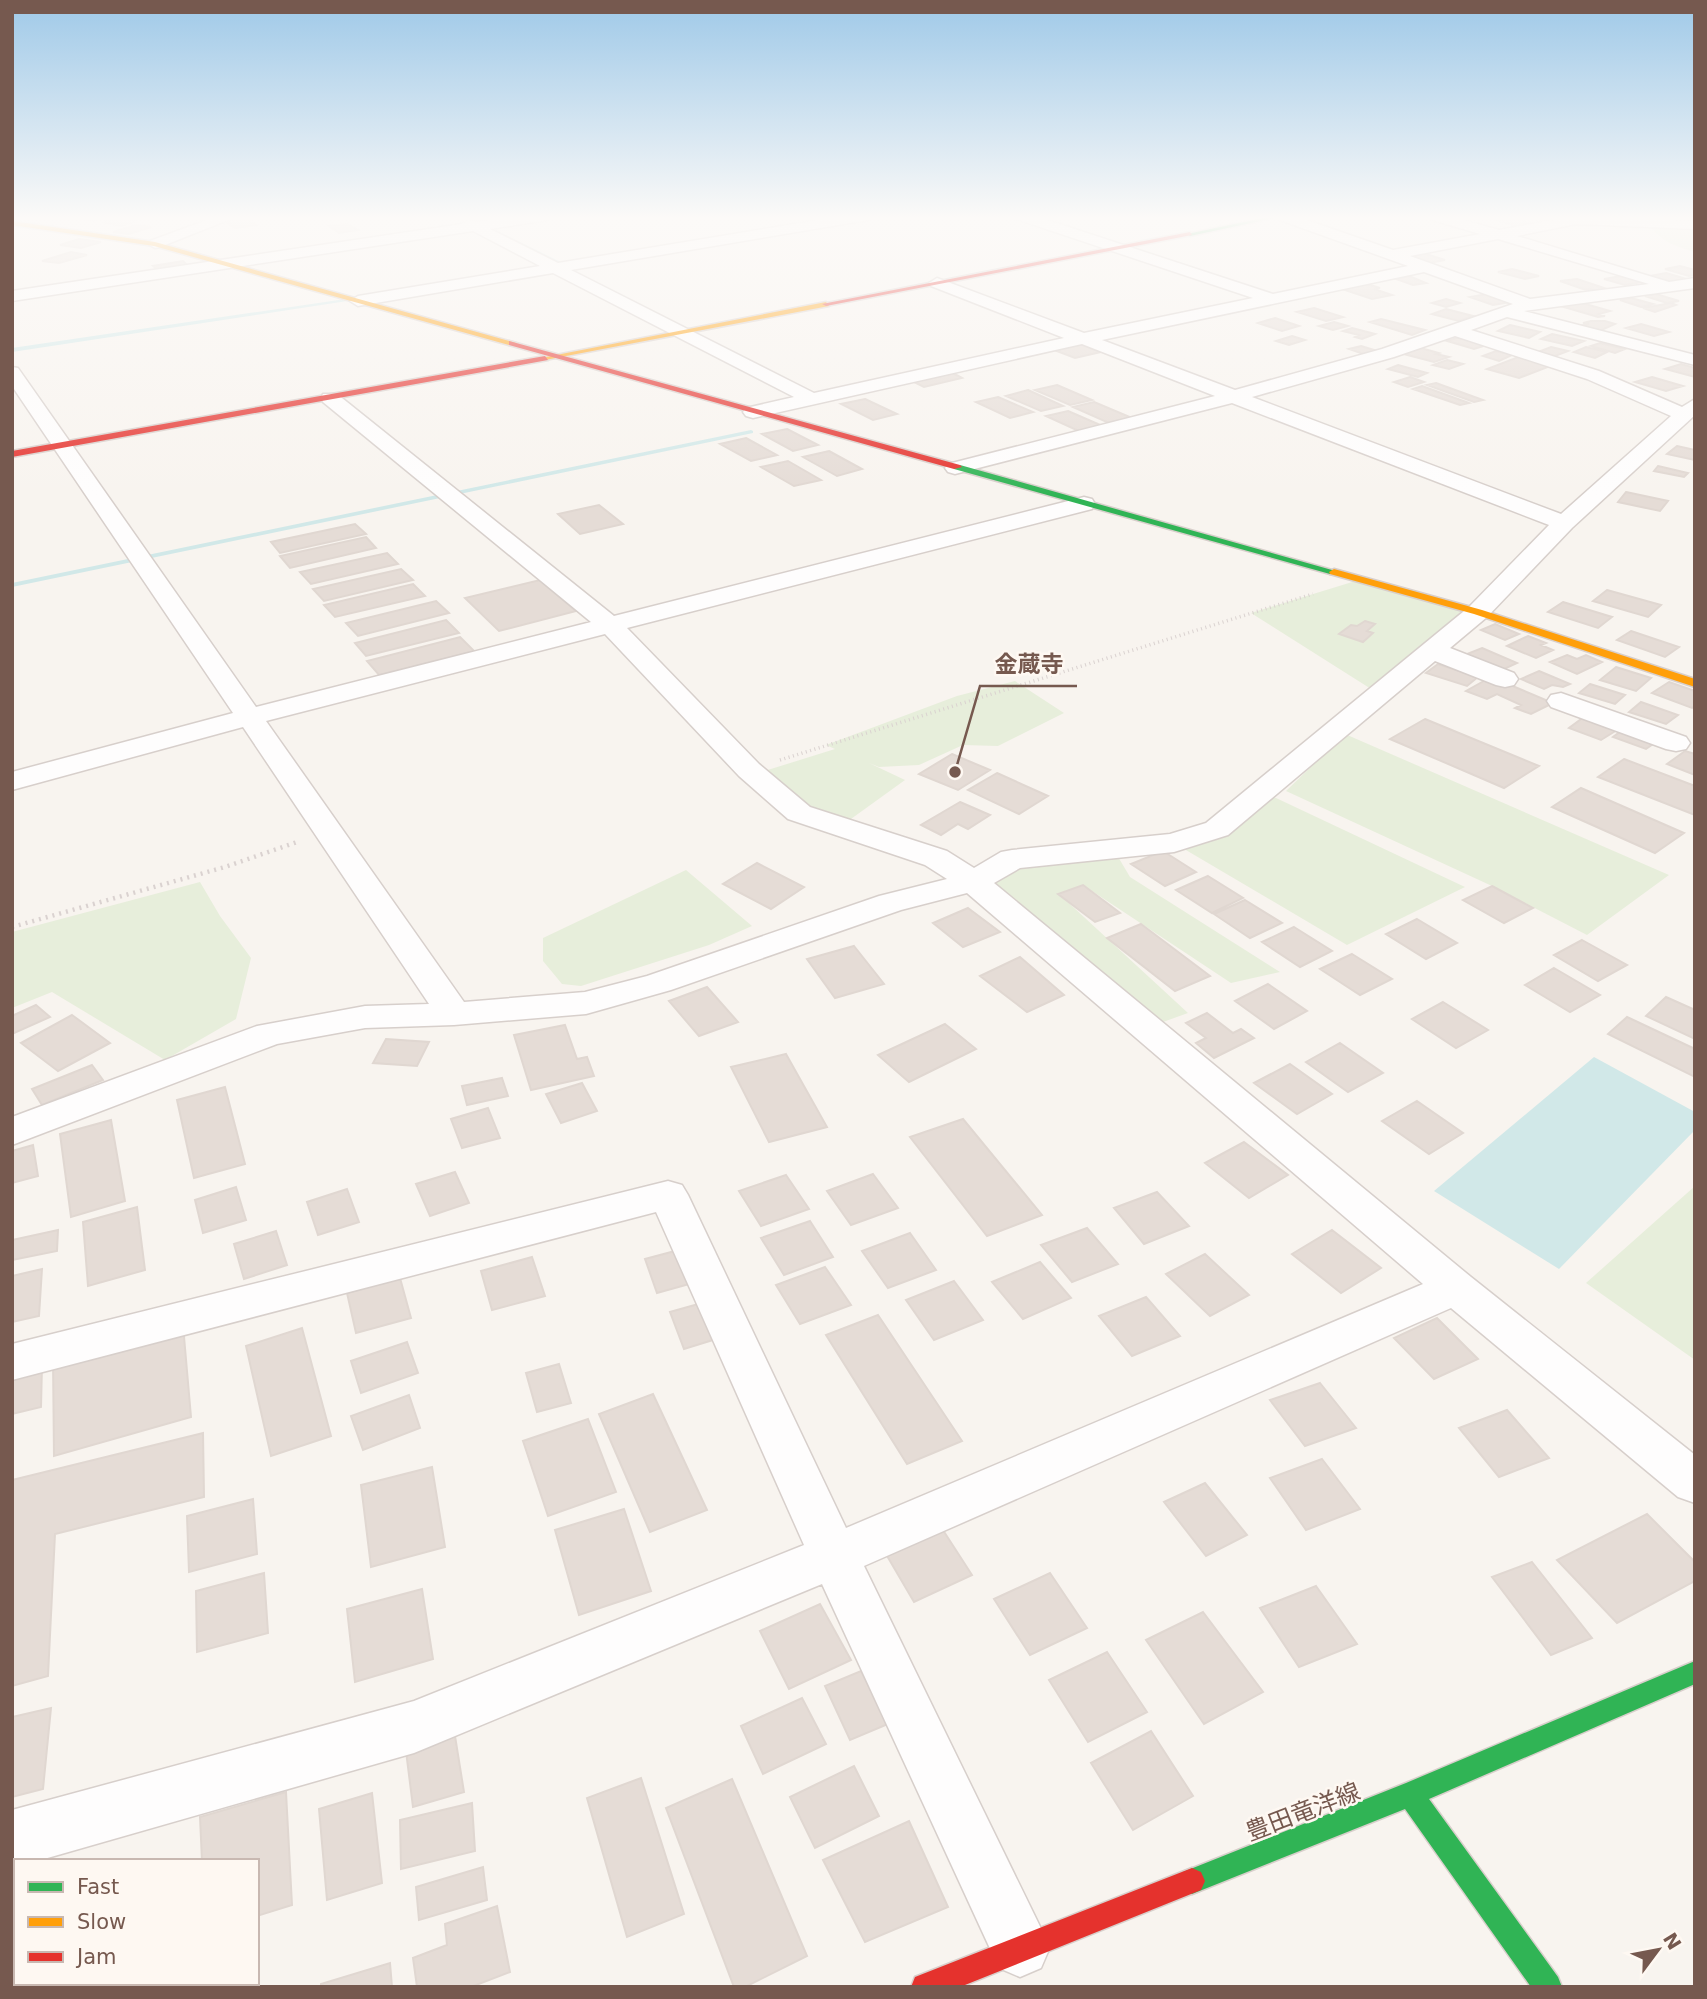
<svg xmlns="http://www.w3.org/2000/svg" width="1707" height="1999" viewBox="0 0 1707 1999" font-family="'DejaVu Sans','Noto Sans JP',sans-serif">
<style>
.green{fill:#e7eedb}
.water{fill:#d1e8e8}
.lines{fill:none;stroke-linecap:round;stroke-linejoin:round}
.stream{fill:#d1e8e8;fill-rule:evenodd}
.building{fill:#e5dcd6;stroke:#e0d7d1;stroke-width:2}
.street-casing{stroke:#d7cfcb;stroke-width:3}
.fast-casing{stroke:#d8cfcb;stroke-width:3}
.slow-casing{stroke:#d8cfcb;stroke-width:3}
.jam-casing{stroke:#d8cfcb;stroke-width:3}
.path-far1{stroke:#dad2d0;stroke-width:3.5;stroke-dasharray:1 3.5;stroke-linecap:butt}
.path{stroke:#dad2d0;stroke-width:4.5;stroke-dasharray:2 5;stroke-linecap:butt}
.street{fill:#fefdfd;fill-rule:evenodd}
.fast{fill:#30b455;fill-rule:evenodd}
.slow{fill:#ff9f0a;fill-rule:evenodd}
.jam{fill:#e5322d;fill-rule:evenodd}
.labels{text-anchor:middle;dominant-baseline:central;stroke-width:5;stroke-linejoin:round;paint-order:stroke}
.near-street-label{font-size:24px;fill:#76594f;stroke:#fef8f2}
.leader{fill:none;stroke:#76594f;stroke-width:2.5}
.callout-dot{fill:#76594f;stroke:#fef8f2;stroke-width:2.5}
.callout-label{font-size:23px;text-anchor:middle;font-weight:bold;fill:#76594f;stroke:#fef8f2;stroke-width:5;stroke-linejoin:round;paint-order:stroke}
</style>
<rect width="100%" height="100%" fill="#f8f4ef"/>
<path class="green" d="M1640 216H1683L1695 222V252C1665 244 1660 238 1640 216Z
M1362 579 1478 612 1379 694 1251 613Z
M1015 681 1064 713 998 746 963 745 919 765 879 767 869 763 905 780 844 824 799 813 755 774 835 749 826 745 957 696Z
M1345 734 1669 875 1587 935 1492 886 1286 791Z
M1260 793 1276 798 1465 887 1347 945 1174 843Z
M1114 850 1130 877 1280 972 1231 983 1083 885 1059 894 1188 1013 1163 1022 986 883 1012 859Z
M686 870 752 926 709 945 581 986 562 984 543 961V938Z
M200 882 220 916 251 958 236 1019 165 1060 52 992 12 1008V932Z
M1695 1186V1360L1586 1283Z"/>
<path class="water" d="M1594 1057 1695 1112V1130L1559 1269 1434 1191Z"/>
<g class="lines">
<path class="stream" d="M462 216H467L565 264 561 265Z
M352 298 354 300 12 352V348Z
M751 430 753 431V433L12 587V583Z"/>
</g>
<path class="building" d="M83 216H101L108 217 94 221 74 218Z
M1511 217 1532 223 1517 226 1496 220Z
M119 218 137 221 121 226 102 222Z
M246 218 256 225 235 228 224 221Z
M347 224 358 230 339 233 329 226Z
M136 225 151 227 129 234 113 232Z
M79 239 101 242 81 248 60 245Z
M71 252 87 255 59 263 42 261Z
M1423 253 1445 260 1429 263 1407 256Z
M183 261 189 267 159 271 153 266Z
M1680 266 1695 270V275L1689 276 1665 269Z
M1512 269 1539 276 1525 279 1498 272Z
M1666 273 1690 280 1675 283 1650 276Z
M1409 276 1426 283 1413 285 1396 279Z
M1621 276 1642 282 1625 285 1604 279Z
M1577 279 1613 291 1585 295 1578 293 1597 290 1583 289 1560 281Z
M1367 284 1380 288 1374 289 1392 295 1372 299 1342 289Z
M1487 294 1511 302 1493 305 1470 297Z
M1656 294 1679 301 1667 303 1645 296Z
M1631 298 1653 304 1641 307 1620 300Z
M1446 299 1460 303 1446 307 1432 303Z
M1575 301 1610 311 1599 314 1605 316 1598 317 1557 305Z
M1671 303 1676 305 1655 312 1643 308Z
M1314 308 1343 317 1326 321 1297 312Z
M1446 309 1473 316 1459 321 1432 314Z
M1275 318 1299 326 1282 331 1258 323Z
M1381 319 1425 330 1412 335 1370 322Z
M1591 321H1605L1615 324 1595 333 1572 326 1586 325 1589 324 1583 323Z
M1334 322 1348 326 1333 330 1319 326Z
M1641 324 1669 332 1654 336 1626 328Z
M1510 325 1540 332 1529 338 1498 331Z
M1352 328 1375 334 1362 339 1355 337 1359 335 1343 331Z
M1552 334 1584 341 1572 346 1541 339Z
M1292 336 1305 340 1289 345 1276 341Z
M1463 336 1490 344 1474 349 1447 341Z
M1600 343 1625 349 1615 353 1591 346Z
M1080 344 1101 352 1075 358 1054 350Z
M1361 346 1381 352 1369 356 1349 349Z
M1417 347 1439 353 1436 354 1449 357 1434 362 1400 353Z
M1551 347 1568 351 1555 356 1538 352Z
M1586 347 1607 352 1595 358 1574 352Z
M1496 351 1512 355 1499 361 1483 356Z
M1521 356 1553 365 1519 378 1487 369Z
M1447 360 1463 364 1449 369 1433 365Z
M1681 364 1695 368V377L1665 369Z
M1398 365 1427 373 1418 377 1388 369Z
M949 371 962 378 924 387 910 380Z
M1410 377 1424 382 1408 387 1394 382Z
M1652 377 1683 386 1666 391 1635 382Z
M1436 383 1483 400 1474 402 1427 385Z
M1057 385 1092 400 1070 405 1035 390Z
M1422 386 1469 403 1460 405 1413 389Z
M1028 390 1063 406 1041 411 1006 396Z
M998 397 1033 412 1010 418 976 402Z
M865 399 897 414 873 420 841 404Z
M1094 402 1132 418 1109 423 1073 407Z
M1068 411 1105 427 1083 433 1046 416Z
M787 429 818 445 793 451 762 434Z
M746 438 777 455 751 461 720 444Z
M1677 446 1695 450V460L1667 454Z
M829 451 862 469 837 476 803 457Z
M788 461 821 480 794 486 761 467Z
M1658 466 1688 473 1684 477 1654 471Z
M1626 492 1668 501 1660 511 1618 502Z
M599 505 623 524 580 534 558 514Z
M355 524 366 534 280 553 271 542Z
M366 537 376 548 290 568 280 556Z
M387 553 398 564 311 584 300 572Z
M401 569 413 580 324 601 313 589Z
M540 580 576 611 499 631 465 598Z
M413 584 425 596 335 617 324 605Z
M1607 590 1661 605 1648 617 1593 601Z
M436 601 449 613 358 636 346 623Z
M1563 602 1612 617 1598 628 1548 612Z
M446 620 459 633 366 656 355 643Z
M1365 621 1375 624 1367 631 1373 633 1363 642 1339 634 1351 625 1357 626Z
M1495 624 1519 634 1505 640 1481 630Z
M1631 631 1679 647 1665 657 1617 640Z
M1528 636 1546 643 1541 645 1553 650 1536 658 1507 646Z
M460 637 474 651 379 675 367 661Z
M1482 648 1517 663 1502 670 1467 654Z
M1567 655 1577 659 1586 655 1602 662 1577 674 1550 662Z
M1438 664 1478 677 1467 686 1426 673Z
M1616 667 1651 678 1636 691 1600 680Z
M1539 671 1570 684 1563 687 1552 685 1544 689 1521 679Z
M1491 677 1553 703 1531 714 1515 708 1521 705 1497 694 1487 699 1466 691Z
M1669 682 1695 691V706L1692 708 1652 693Z
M1590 684 1625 695 1615 704 1579 693Z
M1641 702 1678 715 1666 724 1629 712Z
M1584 717 1617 730 1601 740 1569 728Z
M1425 719 1539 766 1504 788 1390 739Z
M1624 729 1656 742 1646 749 1613 737Z
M1685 751 1695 754V775L1667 764Z
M952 754 990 770 958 790 919 774Z
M1624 759 1695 786V815L1598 777Z
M997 773 1048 796 1019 814 968 790Z
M1581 788 1684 833 1655 853 1552 807Z
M960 802 990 815 968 829 958 824 941 835 921 825Z
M1163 851 1196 872 1165 886 1131 864Z
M757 863 804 887 771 909 723 884Z
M1208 876 1243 898 1212 913 1176 890Z
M1083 885 1120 913 1095 922 1058 894Z
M1492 886 1533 908 1504 923 1463 900Z
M1245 900 1282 923 1250 938 1214 914Z
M968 908 1000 932 963 947 933 923Z
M1417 919 1457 943 1426 959 1386 934Z
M1141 924 1210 976 1175 991 1107 938Z
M1294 927 1332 951 1300 967 1262 942Z
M1582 940 1627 965 1598 981 1554 955Z
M854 946 884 984 835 998 807 959Z
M1352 954 1392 979 1360 995 1320 969Z
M1020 957 1064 995 1027 1012 980 976Z
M1554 968 1600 995 1570 1012 1525 985Z
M1268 984 1307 1011 1274 1029 1235 1001Z
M707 987 738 1022 699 1036 669 1001Z
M1666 997 1695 1010V1039L1646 1016Z
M1443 1002 1488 1030 1456 1048 1412 1019Z
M36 1005 50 1017 12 1034V1016Z
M1207 1013 1233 1033 1241 1029 1254 1038 1214 1058 1196 1043 1206 1038 1186 1023Z
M72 1015 110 1043 58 1071 21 1043Z
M1627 1017 1695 1049V1077L1608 1034Z
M945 1024 976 1049 909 1082 878 1055Z
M565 1025 577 1059 587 1057 594 1076 531 1090 514 1035Z
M386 1039 429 1042 417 1066 373 1063Z
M1340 1043 1383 1073 1348 1092 1306 1062Z
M786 1054 827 1127 769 1142 731 1067Z
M1290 1064 1332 1094 1297 1114 1254 1083Z
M92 1065 103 1080 42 1105 32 1089Z
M502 1078 508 1096 467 1105 462 1086Z
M582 1083 597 1111 561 1123 546 1094Z
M225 1087 245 1164 194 1178 177 1100Z
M1417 1101 1463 1133 1429 1154 1382 1121Z
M488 1108 500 1138 462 1148 451 1119Z
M963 1119 1042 1215 987 1236 910 1137Z
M111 1120 125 1201 71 1217 60 1134Z
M1244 1142 1288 1175 1249 1198 1205 1163Z
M33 1145 38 1176 12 1183V1151Z
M455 1172 469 1203 430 1216 416 1184Z
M873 1174 898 1208 851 1225 827 1191Z
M786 1175 809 1209 761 1226 739 1191Z
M236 1187 246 1220 203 1233 195 1200Z
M347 1189 359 1222 318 1235 307 1202Z
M1157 1192 1189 1226 1144 1244 1114 1208Z
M137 1207 145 1270 88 1286 83 1222Z
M810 1221 833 1257 784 1275 761 1238Z
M1087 1228 1118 1264 1072 1282 1041 1245Z
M58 1230 57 1251 12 1260V1240Z
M1332 1230 1381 1268 1341 1293 1292 1254Z
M276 1231 287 1265 244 1279 234 1244Z
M910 1233 936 1270 888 1288 862 1251Z
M675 1251 689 1284 657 1293 645 1259Z
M1205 1254 1249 1295 1210 1316 1166 1274Z
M532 1257 545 1296 492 1310 481 1271Z
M1040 1262 1071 1298 1023 1319 992 1282Z
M825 1267 851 1305 800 1324 776 1285Z
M42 1269 39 1316 12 1322V1276Z
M400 1278 411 1318 356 1333 347 1293Z
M954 1281 983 1320 934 1340 906 1300Z
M1146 1297 1180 1336 1132 1356 1099 1316Z
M702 1303 716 1339 684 1349 670 1312Z
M878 1315 962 1441 907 1464 826 1335Z
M1437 1318 1478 1359 1434 1379 1394 1338Z
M183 1325 191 1417 54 1456 53 1359Z
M302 1328 331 1436 271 1456 246 1346Z
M407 1342 418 1373 361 1393 351 1361Z
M559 1364 571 1403 537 1412 526 1373Z
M42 1365 41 1407 12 1414V1372Z
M1320 1383 1356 1428 1305 1446 1270 1400Z
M653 1394 707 1510 650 1532 599 1414Z
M409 1395 420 1428 363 1450 351 1416Z
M1507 1410 1549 1458 1499 1477 1459 1428Z
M588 1419 616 1492 548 1516 523 1441Z
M203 1433 204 1497 55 1534 48 1676 12 1686V1480Z
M1322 1459 1360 1509 1306 1530 1270 1478Z
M432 1467 445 1547 371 1567 361 1485Z
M1205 1483 1247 1535 1206 1556 1164 1502Z
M253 1499 257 1554 189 1572 187 1516Z
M624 1509 651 1591 579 1615 555 1530Z
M1647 1514 1695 1562V1581L1617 1623 1557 1560Z
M939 1524 972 1575 914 1602 883 1549Z
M1532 1562 1592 1638 1551 1655 1492 1577Z
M264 1573 268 1633 197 1652 196 1591Z
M1050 1573 1087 1628 1030 1655 994 1599Z
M1316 1586 1357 1644 1299 1667 1260 1608Z
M422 1589 433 1659 355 1682 347 1609Z
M820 1604 851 1660 789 1689 760 1631Z
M1203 1612 1263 1692 1204 1724 1146 1640Z
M1107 1652 1147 1712 1088 1742 1049 1680Z
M861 1671 888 1724 850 1740 825 1686Z
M802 1698 826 1744 763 1774 741 1726Z
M51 1708 43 1789 12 1797V1717Z
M1151 1731 1193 1796 1133 1830 1091 1763Z
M455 1736 464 1792 413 1807 406 1751Z
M854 1766 879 1816 815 1848 790 1797Z
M641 1778 684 1914 627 1937 587 1798Z
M732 1779 807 1956 745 1987H734L666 1808Z
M286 1792 292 1905 257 1916V1861H202L200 1817Z
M372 1793 382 1883 327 1900 319 1809Z
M472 1803 475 1851 401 1869 400 1820Z
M909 1821 948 1907 865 1942 823 1860Z
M483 1867 487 1900 419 1920 416 1887Z
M497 1906 510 1972 471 1987H417L413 1958 447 1945 445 1924Z
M390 1963 392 1987H321V1984Z
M16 1983H81L80 1987H16Z
M100 1983H179V1987H100Z"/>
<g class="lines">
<defs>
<path id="street" d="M218 216H238L160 247 155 248 148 244 150 241Z
M519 216H554L547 220 490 229 558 263 843 216H875L868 220 571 270 814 393 1064 338 931 286 929 283 937 278 1084 333 1253 298 1016 219 1014 216H1035L1273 294 1408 266 1277 219 1275 216H1295L1393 250 1480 234 1429 219 1427 216H1449L1499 230 1575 216 1695 221V229L1576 224 1517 236 1669 282 1695 278V288L1524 311 1695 355V365L1507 317 1471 330 1599 371 1682 407 1695 399V415L1572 528 1487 617 1450 648 1514 673 1518 679 1514 685 1505 687 1496 685 1435 661 1228 835 1174 852 1020 868 994 883 1471 1277 1695 1455V1503L1678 1497 1451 1308 864 1566 1050 1947 1041 1968 1020 1977 999 1968 822 1584 414 1753 37 1861H16V1867L12 1868V1810L414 1701 804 1545 656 1212 12 1380V1344L668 1181 682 1185 688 1195 846 1528 1423 1284 967 893 901 910 671 990 586 1014 454 1025 365 1028 277 1044 12 1145V1117L257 1026 365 1006 429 1004 243 727 12 790V772L233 713 12 386V367L18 368 256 707 591 622 323 402 321 398 323 394H337L614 616 1084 497 1092 499 1095 504 1092 509 627 628 759 764 810 807 947 851 974 868 1001 852 1012 850 1170 834 1206 823 1469 607 1549 525 1232 403 955 474 948 472 945 468 948 464 1215 396 1082 344 753 418 746 416 743 412 746 408 794 397 553 273 358 306 350 301 358 296 540 266 473 231 12 301V291L462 224 469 220 477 222ZM1498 239 1649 284 1530 299 1410 256ZM1424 272 1513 304 1382 349 1235 390 1102 340ZM1455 336 1587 379 1671 416 1561 514 1252 397 1394 357ZM605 634 739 776 788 819 925 865 947 879 879 896 647 976 585 992 464 1002 266 721Z
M1561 693 1686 737 1690 743 1686 749 1676 751 1666 749 1551 707 1547 701 1551 695Z"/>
<path id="fast" d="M1272 216H1284L1190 236 1187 234Z
M954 465H960L1339 572 1330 574 954 469Z
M1695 1661V1684L1429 1799 1558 1977 1562 1987H1531L1405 1809 1192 1894 1183 1890 1179 1881 1183 1872 1406 1783Z"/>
<path id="slow" d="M12 221 155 242 516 343 509 345 154 246 12 225Z
M826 302 829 306 545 360 541 358Z
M1334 569 1482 610 1695 679V687L1474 614 1330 574 1329 572Z"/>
<path id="jam" d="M1190 232 1192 235 826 306 822 304Z
M509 341 960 465 962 467 954 469 509 345Z
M545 356 548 360 12 457V451Z
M1192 1868 1201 1872 1205 1881 1201 1890 960 1987H911L915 1977Z"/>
</defs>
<use href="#street" class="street-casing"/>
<use href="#fast" class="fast-casing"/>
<use href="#slow" class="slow-casing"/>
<use href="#jam" class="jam-casing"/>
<path class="path-far1" d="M780 760 1313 594"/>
<path class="path" d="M12 927 225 867 300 841"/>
<use href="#street" class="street"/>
<use href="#fast" class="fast"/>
<use href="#slow" class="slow"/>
<use href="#jam" class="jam"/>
</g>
<linearGradient id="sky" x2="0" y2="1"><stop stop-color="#9fc9e8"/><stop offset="0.44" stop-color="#fcfaf8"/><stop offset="1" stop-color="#fcfaf8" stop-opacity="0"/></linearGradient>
<rect width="1707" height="496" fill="url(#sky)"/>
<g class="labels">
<g class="near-street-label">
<text transform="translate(1303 1812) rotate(-21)">豊田竜洋線</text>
</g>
</g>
<path class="leader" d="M955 772L980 686H1077"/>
<circle class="callout-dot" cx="955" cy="772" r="7"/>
<g class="callout-label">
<text x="1029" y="672">金蔵寺</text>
</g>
<rect width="1707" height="1999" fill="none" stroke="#76594f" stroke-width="28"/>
<rect x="14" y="1859" width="245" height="126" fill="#fef8f2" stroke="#c8b8b1" stroke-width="2"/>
<rect x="28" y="1882" width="35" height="10" fill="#30b455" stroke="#c8b8b1" stroke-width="2"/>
<text x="77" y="1894" font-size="21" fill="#76594f">Fast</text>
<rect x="28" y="1917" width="35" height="10" fill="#ff9f0a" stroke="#c8b8b1" stroke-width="2"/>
<text x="77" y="1929" font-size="21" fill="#76594f">Slow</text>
<rect x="28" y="1952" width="35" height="10" fill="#e5322d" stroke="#c8b8b1" stroke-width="2"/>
<text x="77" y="1964" font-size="21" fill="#76594f">Jam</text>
<g transform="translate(1658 1950) rotate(58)" stroke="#fef8f2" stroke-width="5" paint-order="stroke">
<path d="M0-5L12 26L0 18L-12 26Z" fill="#76594f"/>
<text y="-10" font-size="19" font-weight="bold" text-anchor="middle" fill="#76594f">N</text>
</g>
</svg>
